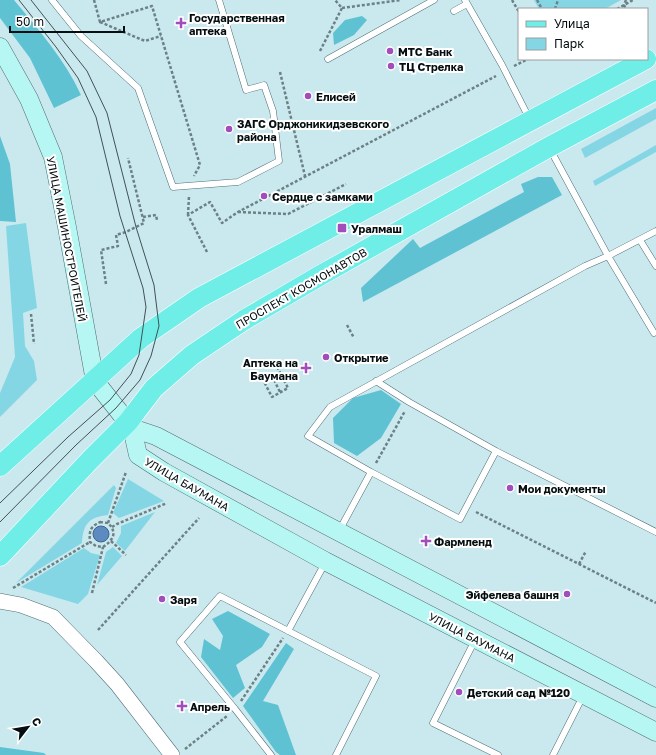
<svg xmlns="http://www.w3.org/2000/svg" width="656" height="755" viewBox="0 0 656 755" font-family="'Golos Text',sans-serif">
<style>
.green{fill:#85d6e4}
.forest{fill:#5ec2d3}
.water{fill:#5d8bc0;stroke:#42658b}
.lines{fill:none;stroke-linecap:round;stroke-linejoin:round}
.service-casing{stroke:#516d72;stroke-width:7}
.tertiary-casing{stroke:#516d72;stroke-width:16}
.secondary-casing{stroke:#516d72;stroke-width:19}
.primary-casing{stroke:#fff;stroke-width:21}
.path{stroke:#6c8185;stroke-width:2.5;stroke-dasharray:3 2;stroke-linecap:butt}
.service{stroke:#fff;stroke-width:6}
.tertiary{stroke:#fff;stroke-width:15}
.secondary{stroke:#b7f7f3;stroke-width:18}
.primary{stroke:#6feee7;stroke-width:20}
.tram{stroke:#415154;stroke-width:1}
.poi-dot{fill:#a14dbb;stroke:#fff;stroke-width:1.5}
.labels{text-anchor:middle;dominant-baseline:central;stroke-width:4;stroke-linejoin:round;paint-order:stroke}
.poi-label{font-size:11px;font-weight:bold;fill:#040d0f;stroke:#fff;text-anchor:start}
.street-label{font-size:11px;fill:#040d0f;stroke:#fff}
</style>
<rect width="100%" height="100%" fill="#cae9ef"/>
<path class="green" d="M534 0H621L605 9H539Z
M656 108V119L585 158 581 149Z
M656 145V152L595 186 593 181Z
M26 223 37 308 23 313 25 346 34 361 37 380 0 417V393L15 357 6 226Z
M128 479 164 501 119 518 113 513Z
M114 485 116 488 108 515C89 517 83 524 82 543L16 583Z
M155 512 125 551 116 543 121 533V526Z
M113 547 122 556 97 585 106 552Z
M84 548 91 553 100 555 88 594 78 604 21 587Z"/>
<path class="forest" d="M0 0H14C39 30 65 60 81 95L54 108 30 58 0 18Z
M362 16 367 20 354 35 334 45 333 33 345 20Z
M0 136 10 164 16 222 0 221Z
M538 177H552L562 195 363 302 361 288 413 239 420 248 524 192 521 184Z
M381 390 401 404 381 438 357 456 334 443 333 418 353 398Z
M228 611 270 634 262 647 236 665 245 688 233 698 201 657 204 639 220 650 223 636 212 619Z
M286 643 294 649 263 701 278 705 296 755H280L276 752 243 706Z
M0 747 44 753 46 755H0Z"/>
<path class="water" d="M93 534a8 8 0 1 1 16 0a8 8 0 1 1-16 0Z"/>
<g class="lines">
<defs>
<path id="service" d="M52 0 81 36 138 88 173 187 238 182 279 161 273 111 264 85 246 90 219 0
M465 0 502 65 529 118
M454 11 467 4
M328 59 434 0
M550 149 608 256 654 333
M640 240 656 266
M376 381 409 402 496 451 656 532
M496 451 460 519 371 472 308 436 330 407 585 266 608 256 656 231
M339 531 371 472
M288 631 325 563
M475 640 433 723 498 755
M271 755 235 709 180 642 220 596 376 676 336 755
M553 755 583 696"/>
<path id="tertiary" d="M0 601 21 605 53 617 96 661 117 684 172 755"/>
<path id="secondary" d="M0 47 29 99 53 157 67 227 95 381 132 428 138 455 164 472 325 561 656 732
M132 428 156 436 656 698"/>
<path id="primary" d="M0 466 141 338 199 298 646 59
M0 556 90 460 128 422 154 388 192 355 244 320 321 275 549 147 656 90"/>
</defs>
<use href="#service" class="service-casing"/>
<use href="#tertiary" class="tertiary-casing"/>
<use href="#secondary" class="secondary-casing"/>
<use href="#primary" class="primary-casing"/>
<path class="path" d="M94 0 100 22 152 6 200 165 194 176
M512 0 519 12
M537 0 542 9
M626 0 624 5 626 9
M342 8 401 0
M555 9 558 0
M617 9 633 0
M100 22 145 41 161 36
M320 51 342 8 335 0
M514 66 528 59
M280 72 305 176
M238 212 288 214 346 184
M188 215 189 196
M143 217 156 215 157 220
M207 252 188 215 210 202 222 223 238 212 496 76
M106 284 101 250 118 246 116 235 126 232 144 223 128 158
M31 314 34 344
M347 325 354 338
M260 374 272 397 288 388 276 365
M274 380 280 392
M376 463 405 411
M476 512 656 603
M100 522 108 523C118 533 113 540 103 547L96 546 90 542C89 531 90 527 100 522Z
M108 523 126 472
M112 527 117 524 167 503
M111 541 126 555
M579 564 586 551
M13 588 90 542
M92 593 103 547
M98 630 199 518
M241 701 283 638
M185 749 227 716"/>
<use href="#service" class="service"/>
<use href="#tertiary" class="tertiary"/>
<use href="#secondary" class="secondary"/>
<use href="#primary" class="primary"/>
<path class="tram" d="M0 503 68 437 110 400 131 374 139 355 146 307 143 288 120 216 96 117 78 78 56 47 19 0
M0 522 76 445 116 408 140 380 151 356 159 326 154 285 136 227 107 113 87 71 31 0"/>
</g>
<g class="poi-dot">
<path d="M179 17h4v4h4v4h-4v4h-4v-4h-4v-4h4z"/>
<circle cx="390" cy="51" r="4"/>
<circle cx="391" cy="66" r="4"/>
<circle cx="308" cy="96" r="4"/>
<circle cx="229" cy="129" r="4"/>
<circle cx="264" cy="196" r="4"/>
<rect x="337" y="223" width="10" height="10" rx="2"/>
<circle cx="326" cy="357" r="4"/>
<path d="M304 362h4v4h4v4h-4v4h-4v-4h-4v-4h4z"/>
<circle cx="510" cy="488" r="4"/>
<path d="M424 535h4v4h4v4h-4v4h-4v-4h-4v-4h4z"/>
<circle cx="567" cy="594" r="4"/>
<circle cx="162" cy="599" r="4"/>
<circle cx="459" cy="692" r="4"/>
<path d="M180 700h4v4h4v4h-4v4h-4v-4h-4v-4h4z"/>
</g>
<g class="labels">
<g class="poi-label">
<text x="189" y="17">Государственная<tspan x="189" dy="13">аптека</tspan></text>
<text x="398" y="51">МТС Банк</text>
<text x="399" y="66">ТЦ Стрелка</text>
<text x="316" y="96">Елисей</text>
<text x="237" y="123">ЗАГС Орджоникидзевского<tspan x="237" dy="13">района</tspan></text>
<text x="272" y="196">Сердце с замками</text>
<text x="351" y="228">Уралмаш</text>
<text x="334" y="357">Открытие</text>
<text x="298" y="362" text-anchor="end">Аптека на<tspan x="298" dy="13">Баумана</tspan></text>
<text x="518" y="488">Мои документы</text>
<text x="434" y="541">Фармленд</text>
<text x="559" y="594" text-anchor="end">Эйфелева башня</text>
<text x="170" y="599">Заря</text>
<text x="467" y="692">Детский сад №120</text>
<text x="190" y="706">Апрель</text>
</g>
<g class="street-label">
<text transform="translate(67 239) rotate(79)">УЛИЦА МАШИНОСТРОИТЕЛЕЙ</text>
<text transform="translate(301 288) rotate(-30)">ПРОСПЕКТ КОСМОНАВТОВ</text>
<text transform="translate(187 484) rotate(30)">УЛИЦА БАУМАНА</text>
<text transform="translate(472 637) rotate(27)">УЛИЦА БАУМАНА</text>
</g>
</g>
<rect x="518" y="8" width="130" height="52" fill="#ffffff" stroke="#9b9e9f"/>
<rect x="526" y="21" width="20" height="6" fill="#6feee7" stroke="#9b9e9f"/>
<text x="554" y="28" font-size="12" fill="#040d0f">Улица</text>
<rect x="526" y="38" width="20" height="12" fill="#85d6e4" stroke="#9b9e9f"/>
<text x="554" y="48" font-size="12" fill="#040d0f">Парк</text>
<g transform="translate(28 727) rotate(59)" stroke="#ffffff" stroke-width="3" paint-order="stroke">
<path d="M0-3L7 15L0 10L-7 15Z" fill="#040d0f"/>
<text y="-6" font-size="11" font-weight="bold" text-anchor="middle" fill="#040d0f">С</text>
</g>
<path d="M10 26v6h114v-6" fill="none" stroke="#040d0f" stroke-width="2"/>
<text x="16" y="26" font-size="12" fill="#040d0f" stroke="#ffffff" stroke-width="3" paint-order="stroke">50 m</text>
</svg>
